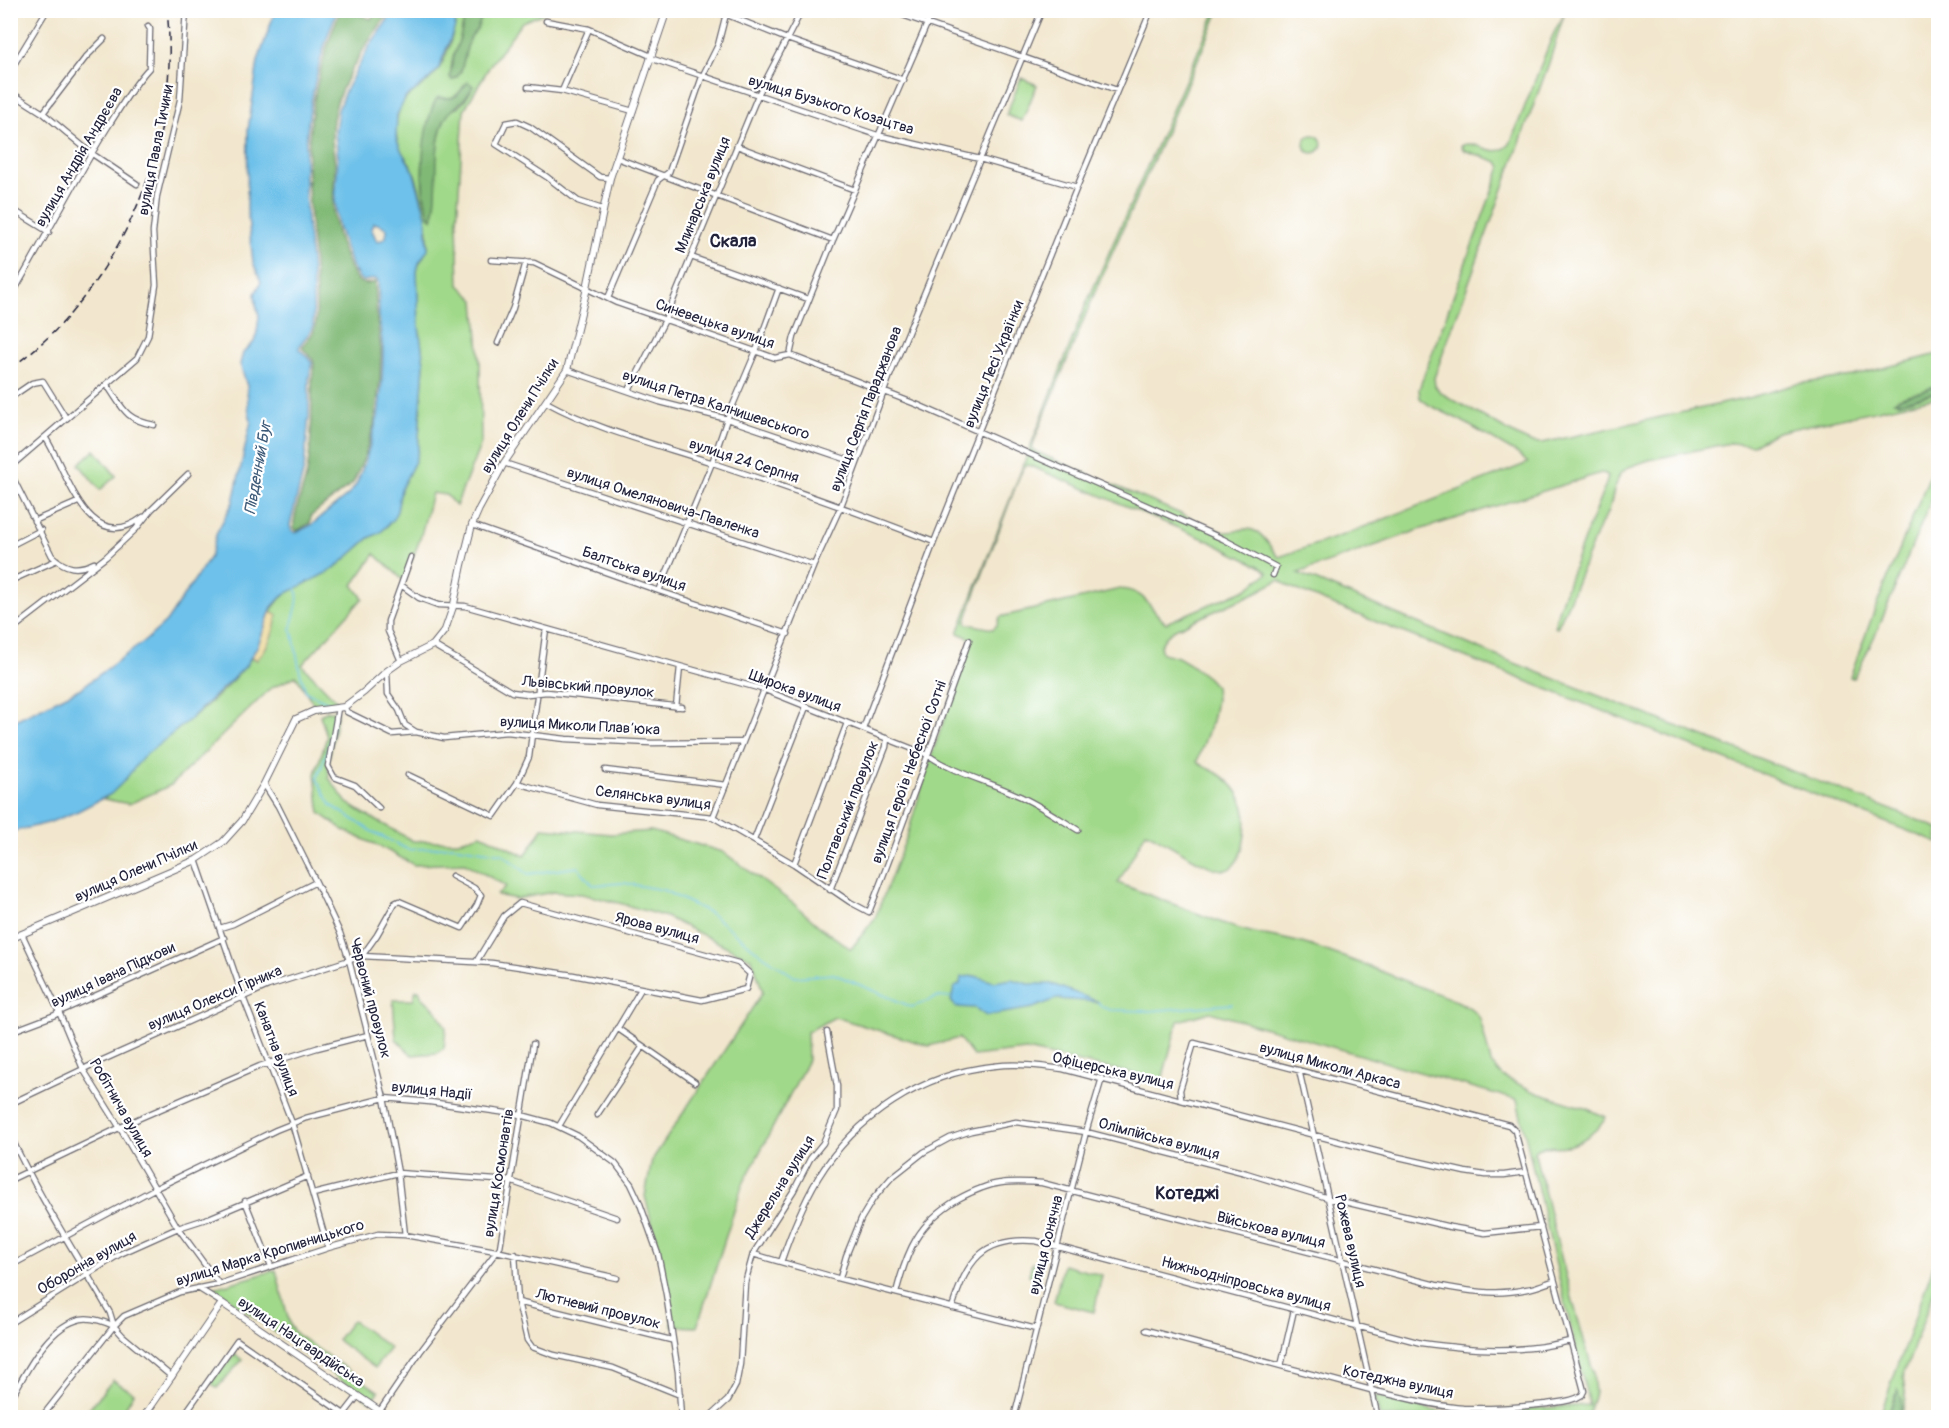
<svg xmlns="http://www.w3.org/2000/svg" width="1949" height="1428" viewBox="0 0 1949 1428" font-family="Pangolin,sans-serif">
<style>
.green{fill:#a1d98a;stroke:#627e62;stroke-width:1.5;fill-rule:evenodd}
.forest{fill:#80b976;stroke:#516e58;stroke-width:1.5}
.sand{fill:#eeda9e;stroke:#887e6c;stroke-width:1.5}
.water{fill:#6ec1ea;stroke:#487292;stroke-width:1.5;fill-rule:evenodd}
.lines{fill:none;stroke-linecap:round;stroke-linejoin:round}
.stream{stroke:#6ec1ea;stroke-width:1.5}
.minor-casing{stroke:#6b676e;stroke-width:7}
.tertiary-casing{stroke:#6b676e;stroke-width:8}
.minor{stroke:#fff;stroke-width:4.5}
.tertiary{stroke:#fff;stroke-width:6}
.rail{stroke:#22223b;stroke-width:1.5;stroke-dasharray:9 4.5;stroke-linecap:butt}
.labels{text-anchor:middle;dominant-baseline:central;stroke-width:4.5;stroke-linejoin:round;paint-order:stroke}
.street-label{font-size:15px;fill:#22223b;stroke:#fff}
.water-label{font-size:16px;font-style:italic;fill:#3d5a78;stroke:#fff}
.quarter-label{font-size:18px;font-weight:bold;fill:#22223b;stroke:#fff}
</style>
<rect width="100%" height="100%" fill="#fff"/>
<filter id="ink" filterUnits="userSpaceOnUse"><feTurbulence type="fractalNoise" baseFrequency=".0167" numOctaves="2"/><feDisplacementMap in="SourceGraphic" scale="12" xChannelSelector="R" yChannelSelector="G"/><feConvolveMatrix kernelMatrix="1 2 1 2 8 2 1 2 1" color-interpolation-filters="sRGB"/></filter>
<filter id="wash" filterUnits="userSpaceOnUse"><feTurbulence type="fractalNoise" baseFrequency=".008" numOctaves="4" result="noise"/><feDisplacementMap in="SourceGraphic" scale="24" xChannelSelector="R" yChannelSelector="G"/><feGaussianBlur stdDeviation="1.35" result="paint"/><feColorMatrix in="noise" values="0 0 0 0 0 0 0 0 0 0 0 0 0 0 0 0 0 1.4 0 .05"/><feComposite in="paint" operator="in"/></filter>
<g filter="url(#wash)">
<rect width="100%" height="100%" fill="#f2e7ce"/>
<path class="green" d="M457 11H466L460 38 453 57 450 77 452 80 457 77 461 71 469 39 477 29 484 11H549L522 22 491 64 464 110 457 222 459 285 475 300 480 364 481 443 456 506 446 495 432 493 420 539 404 581 375 554 353 585 363 598 302 665 339 703V705L316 708 296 676 271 688 171 785 129 804 104 799C120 787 129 772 142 758 150 749 162 742 171 735 199 712 231 687 252 657L257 660 276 615 270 612 283 595 334 569 369 538 381 532 390 523 397 511 401 489 415 461 418 450 424 364 419 327 417 271C419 260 427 254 428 246 430 227 420 187 413 169 411 163 406 159 403 154 396 143 395 131 397 119 401 93 419 92 434 75 447 62 455 28 457 11ZM465 84 473 86C469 94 466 101 459 106 454 110 448 111 445 118 434 141 435 186 434 212L433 217H430C413 177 427 136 439 97 454 100 458 96 465 84Z
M1216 11H1219L1207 39 1095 292 1034 441 1032 449 1043 455 1223 532C1232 533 1239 529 1247 529 1264 530 1269 548 1279 557L1346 534 1528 463 1518 454 1462 421 1429 405 1420 398 1419 389 1501 167 1498 162 1464 150 1461 146C1477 137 1493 162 1510 144L1552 37 1565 11 1549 63 1434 378 1435 386 1441 393 1519 437 1530 442 1542 443 1748 398 1797 384 1852 376 1938 354V386L1899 398 1894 401 1901 402 1938 392V397L1777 432 1753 445 1730 443 1649 460 1629 467 1620 474 1614 490 1609 511 1599 527 1568 604 1557 628 1555 627C1556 613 1562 599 1567 586 1579 551 1592 518 1606 484L1608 477 1606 474 1601 473 1419 530 1298 573 1499 657 1938 828V843L1323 601 1288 586 1279 580 1255 593 1175 629 1165 638 1160 646 1162 653 1178 657 1190 664 1208 678 1215 686 1216 700 1212 721 1197 762C1203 767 1210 769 1217 773 1247 792 1250 818 1242 850 1239 858 1234 869 1225 870 1207 871 1165 840 1146 832L1118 883 1233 927C1256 935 1281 937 1305 944 1357 960 1406 982 1457 1001L1472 1009 1480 1018 1491 1063 1502 1076 1537 1093 1585 1108 1606 1117C1601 1128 1580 1144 1567 1146 1555 1148 1544 1144 1534 1151L1568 1284 1593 1372 1595 1393 1588 1417H1380L1374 1395 1447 1414 1589 1405 1517 1100 1210 1012 1178 1021 1162 1080 1026 1050 973 1056 959 1038 929 1046 835 1017 807 1032 808 1060 742 1186 697 1327 672 1326 670 1295 645 1196 652 1160 763 992 752 959 666 917 619 903 582 894 553 892 516 899 497 895 506 886 465 863 414 865 383 848 345 831 320 813 315 774 327 737 320 715 328 711H338L328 764 329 778 347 803 363 813 413 841H458L481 834 525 856 543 828 611 834 651 831 723 852 794 904 820 927 851 949 875 918 907 836 932 754 972 639 958 633 1084 309ZM1028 465 1209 541 1259 566 1268 573 1246 589 1166 623C1149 610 1148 591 1120 589L1000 617 997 625 993 629 968 624 966 622 971 605 1019 477 1024 467Z
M1021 78 1037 85 1022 121 1006 115Z
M1304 144a9 9 0 1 1 18 0a9 9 0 1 1-18 0Z
M95 450 116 476 100 490 79 464Z
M1938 455V483L1878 629 1859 669 1853 678 1850 677 1875 609Z
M416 990H419L422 997 436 1010 446 1028 444 1048 437 1053 412 1055 396 1039 393 1000H413Z
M1938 1252V1280L1903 1377 1906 1398 1901 1417H1899L1901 1407 1895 1395 1887 1417 1879 1418Z
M1032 1263 1042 1265 1039 1278 1029 1275Z
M1063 1265 1102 1275 1094 1312 1054 1302Z
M276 1270 290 1326 296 1334 379 1392 371 1402 214 1288Z
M352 1320 390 1348 375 1368 337 1340Z
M235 1354 242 1360 217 1388 210 1382Z
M113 1380 134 1393 120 1417H82Z"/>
<path class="forest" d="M340 11H350L371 19 376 11H391C372 34 346 74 337 102 334 113 331 127 332 139 332 148 335 156 335 166 335 183 332 200 334 217 335 229 350 279 362 283 366 285 371 283 375 282L377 319 381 350 380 381 374 425 363 461 353 483 311 516 310 523 297 531 294 528C292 516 304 488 307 473 312 442 312 410 312 378 316 361 315 360 302 348 304 341 312 337 314 330 318 320 316 308 316 298 315 257 308 216 308 175 307 119 319 62 340 11Z
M466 11H484L477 29 469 39 461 71 457 77 452 80 450 77 453 57 460 38Z
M468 82 473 86C465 105 448 107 442 126 432 156 441 189 432 219 416 195 422 122 437 98 441 98 444 98 448 98 459 99 461 88 468 82Z
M1938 386V392L1901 402 1894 401 1899 398Z
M1898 1390 1902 1400 1899 1417H1887Z"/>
<path class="sand" d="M270 612 277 615C275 631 268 647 257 660L252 657 264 630Z"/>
<path class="water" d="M275 11H337C312 72 301 141 306 207 308 238 313 268 313 298 313 307 314 317 313 326 311 335 301 339 299 349L309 358 312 363 309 378V415L304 469 290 525 291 530 296 533 311 525 348 495 356 485 365 462 378 416 382 381 383 350 379 318 378 281 376 279 363 281 358 277 351 265 338 226 335 201 338 156 335 133 338 110 345 91 370 45 394 11H457L455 27 438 70 425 83 406 97 397 115 396 138 402 152 413 170 426 216 428 249 419 263 417 271 419 327 424 364 418 450 415 461 401 489 397 511 393 519 381 532 369 538 334 569 283 595 272 607 258 645 245 667 189 720 142 758 124 781 111 794 78 811 48 823 11 832V722L81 688 146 640 166 622 210 557 217 532 233 502 251 421 248 407 247 386 240 364 243 353 254 342 257 332 259 316 256 304 255 294 261 282 253 262 247 209 248 130 258 61ZM374 223 381 225 387 229 386 237 382 240 377 241 371 228Z
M975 976 994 982 1012 979 1028 984H1052L1099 1002 1056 999 1033 1008 986 1016 975 1008 956 1007 951 1001 954 988 960 984 961 977Z"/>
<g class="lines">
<path class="stream" d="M296 587C301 603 293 614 291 629L293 634 300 672 306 692 332 704
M334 715 329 746 317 779 331 805 371 831 409 850 453 846 502 854 528 874 578 867 593 885 624 883 663 890 710 913 757 951 795 977 834 974 912 1007 937 997H951
M1098 1002 1102 1007 1111 1010 1149 1011 1232 1004"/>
</g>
</g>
<g filter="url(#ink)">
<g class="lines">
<defs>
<path id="minor" d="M888 10 1117 90
M725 14 787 39 904 80
M546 21 589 29 651 56
M650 58 877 135 980 159 1077 187
M10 71 47 10
M528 87 562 91 633 111
M562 91 589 29
M10 92 43 113 91 153 137 184
M43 113 86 57 104 39
M737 146 855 190
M617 158 833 240
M10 208 49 232
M602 209 578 201 547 177 496 144 506 123 517 121 530 127 600 177 610 178
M691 257 808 299
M491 260 534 263 617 303 775 358 790 355 918 405 1223 539 1276 567 1273 575
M10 298C44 241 74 181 109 125 122 105 133 85 149 68L150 29 148 26
M608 298 658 180 669 172 702 77 718 45 727 10
M498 343 513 308 526 262
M790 355 794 337 833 240 933 10
M567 370 660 402 727 419 857 463
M107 385C123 408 124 419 154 425
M629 390 665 320 758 95 802 10
M10 398 32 383 43 381 66 418
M546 402C597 430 655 444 710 462 786 487 860 513 934 542
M45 437C67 469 87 559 143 517
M504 463 814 565
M10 467 137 358 148 336 156 285 153 232 157 196 180 100 186 10
M10 472 52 556C66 569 77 571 94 563
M34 521 78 502
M472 525 659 591 788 634
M10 546 41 530
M10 581 57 560
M401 585 419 598 438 605 465 606 765 690 928 755C955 774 988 781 1017 795 1038 804 1058 818 1078 830
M659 591 712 463 727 419 756 351 779 288
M10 597 14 601 10 607
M10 631 106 557 136 529 151 510 188 474
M433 645 512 692 528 694 547 692 682 707
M401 661 388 631V621L411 557
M387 671 388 694 399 710 405 725 416 732
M344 707 347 712 392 734 416 732 444 738 507 732 566 739 651 743 743 742
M676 707 680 667
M338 708 328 766 334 777 355 785 379 808
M863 729 934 542 1077 187 1151 10
M605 770 726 785
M408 775 494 816 517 783 529 757 546 629
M517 783 597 805 713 817 794 864 850 902 869 912C905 822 936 731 969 640
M264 784 278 806 316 882 340 933 349 960 384 1098 398 1173 405 1235
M713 817 814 565 841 506 889 378 1042 10
M754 840 806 707
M196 860 243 997 292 1123 328 1248
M794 864 847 723
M830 890 886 747 887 738
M220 928 233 924 316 882
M22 934 59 1012 83 1069 120 1128 178 1228 219 1284
M362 956 377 935 395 903 399 901 462 928 477 905 481 895 474 888 452 876
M617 1028 695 1082
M10 1032 55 1015 59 1012 224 938
M1299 1070 1378 1418
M10 1104 96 1063 268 986 362 956 492 963 573 975 702 1000 746 989 750 974 738 963 520 903 504 916 476 962
M597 1115 643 1046
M559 1126 641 989
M10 1135C39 1197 76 1254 110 1313L114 1326 123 1336 172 1377
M10 1180 140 1118 260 1066 317 1048 368 1035
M313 1194 398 1173 510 1181 617 1218
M245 1201 271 1266
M515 1254 518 1302 527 1340 532 1347 554 1355 613 1368 680 1395
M753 1254 837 1278 1036 1329
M781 1262C791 1233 802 1205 818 1178 855 1117 922 1073 994 1066 1017 1063 1040 1066 1063 1069L1394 1156 1465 1172 1485 1175H1504L1526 1172
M10 1266 154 1189 276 1130 306 1118 384 1098 430 1102 521 1115 551 1123 578 1136 615 1163 631 1184 639 1201 658 1254 666 1294 678 1372 681 1418
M840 1278 846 1256 861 1219 873 1199 891 1178 924 1152 950 1138 971 1131 1016 1122 1086 1132 1246 1173 1328 1198 1450 1227 1485 1233 1541 1227
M198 1288 222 1303
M896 1293C907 1250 918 1223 958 1199 971 1192 985 1185 1001 1183 1014 1181 1029 1182 1042 1183L1436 1285C1466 1291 1497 1296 1527 1289 1536 1288 1545 1283 1554 1281
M518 1302 671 1340
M952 1308C967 1261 982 1236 1036 1241L1421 1343C1473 1350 1518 1354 1570 1341
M10 1323 120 1254 178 1228 209 1218 308 1176
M1146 1330 1371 1390C1401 1397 1433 1406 1463 1408 1490 1409 1519 1407 1547 1404 1558 1402 1572 1402 1582 1395L1584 1391 1515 1131 1509 1125 1194 1043 1180 1090 1181 1099
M1281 1366 1294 1310
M10 1400C26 1373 47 1326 81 1319 91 1317 105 1322 114 1326L124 1316 180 1292 219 1284 328 1248 378 1234 405 1235 496 1251 617 1278
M41 1418 114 1326
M182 1418 237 1340 344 1414 358 1396
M375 1418 420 1352 500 1247 533 1044
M708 1418 728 1400 736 1385 740 1364 745 1283 753 1254 794 1190 810 1159 823 1143 837 1110V1086L827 1032
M1014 1418 1086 1132 1102 1078"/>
<path id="tertiary" d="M10 939 196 860 223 842 242 821 264 784 296 719 314 711 344 707 364 692 387 671 401 661 433 645 445 630 454 604 462 565 472 525 479 509 504 463 567 370 587 288 610 178 667 10
M143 1418 222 1303 390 1418"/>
</defs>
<use href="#minor" class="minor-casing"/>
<use href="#tertiary" class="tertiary-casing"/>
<use href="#minor" class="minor"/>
<use href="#tertiary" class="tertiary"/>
<path class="rail" d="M10 369C32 352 54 334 71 313 142 228 179 121 167 10"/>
</g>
</g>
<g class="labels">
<g class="street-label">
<text transform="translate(831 105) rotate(17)">вулиця Бузького Козацтва</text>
<text transform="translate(156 150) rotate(-79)">вулиця Павла Тичини</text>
<text transform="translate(79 157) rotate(-60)">вулиця Андрія Андрєєва</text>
<text transform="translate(703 195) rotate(-68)">Млинарська вулиця</text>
<text transform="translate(715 324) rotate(19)">Синевецька вулиця</text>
<text transform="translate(994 364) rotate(-68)">вулиця Лесі Українки</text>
<text transform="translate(716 405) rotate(18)">вулиця Петра Калнишевського</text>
<text transform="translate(866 409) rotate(-69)">вулиця Сергія Параджанова</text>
<text transform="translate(520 416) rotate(-58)">вулиця Олени Пчілки</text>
<text transform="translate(744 461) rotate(18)">вулиця 24 Серпня</text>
<text transform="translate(663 503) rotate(18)">вулиця Омеляновича-Павленка</text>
<text transform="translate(634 569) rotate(19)">Балтська вулиця</text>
<text transform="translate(588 687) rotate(5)">Львівський провулок</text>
<text transform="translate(795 691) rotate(20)">Широка вулиця</text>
<text transform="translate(580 726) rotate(3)">вулиця Миколи Плавʼюка</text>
<text transform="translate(909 772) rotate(-70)">вулиця Героїв Небесної Сотні</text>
<text transform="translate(653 798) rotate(7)">Селянська вулиця</text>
<text transform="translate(848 810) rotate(-69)">Полтавський провулок</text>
<text transform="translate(136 871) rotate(-24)">вулиця Олени Пчілки</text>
<text transform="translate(657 928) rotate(15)">Ярова вулиця</text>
<text transform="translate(113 975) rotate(-25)">вулиця Івана Підкови</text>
<text transform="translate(215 998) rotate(-23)">вулиця Олекси Гірника</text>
<text transform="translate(370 998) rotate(75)">Червоний провулок</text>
<text transform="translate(276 1049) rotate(69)">Канатна вулиця</text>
<text transform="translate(1330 1066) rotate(15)">вулиця Миколи Аркаса</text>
<text transform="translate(1113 1071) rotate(13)">Офіцерська вулиця</text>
<text transform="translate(432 1091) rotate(6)">вулиця Надії</text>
<text transform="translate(121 1108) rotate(60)">Робітнича вулиця</text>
<text transform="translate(1159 1139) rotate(15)">Олімпійська вулиця</text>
<text transform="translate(499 1173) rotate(-81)">вулиця Космонавтів</text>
<text transform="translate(780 1187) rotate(-58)">Джерельна вулиця</text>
<text transform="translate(1271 1230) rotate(14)">Військова вулиця</text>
<text transform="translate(1350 1241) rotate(77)">Рожева вулиця</text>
<text transform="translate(1046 1245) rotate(-76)">вулиця Сонячна</text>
<text transform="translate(270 1253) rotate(-17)">вулиця Марка Кропивницького</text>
<text transform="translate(87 1263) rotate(-30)">Оборонна вулиця</text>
<text transform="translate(1246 1284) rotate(15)">Нижньодніпровська вулиця</text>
<text transform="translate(598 1309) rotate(14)">Лютневий провулок</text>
<text transform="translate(301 1342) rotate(34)">вулиця Нацгвардійська</text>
<text transform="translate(1398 1382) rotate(12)">Котеджна вулиця</text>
</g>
<g class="water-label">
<text transform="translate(258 468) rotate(-80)">Південний Буг</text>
</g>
<g class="quarter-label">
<text x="733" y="241">Скала</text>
<text x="1187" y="1193">Котеджі</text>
</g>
</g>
<rect width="1949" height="1428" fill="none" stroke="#fff" stroke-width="36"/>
</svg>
